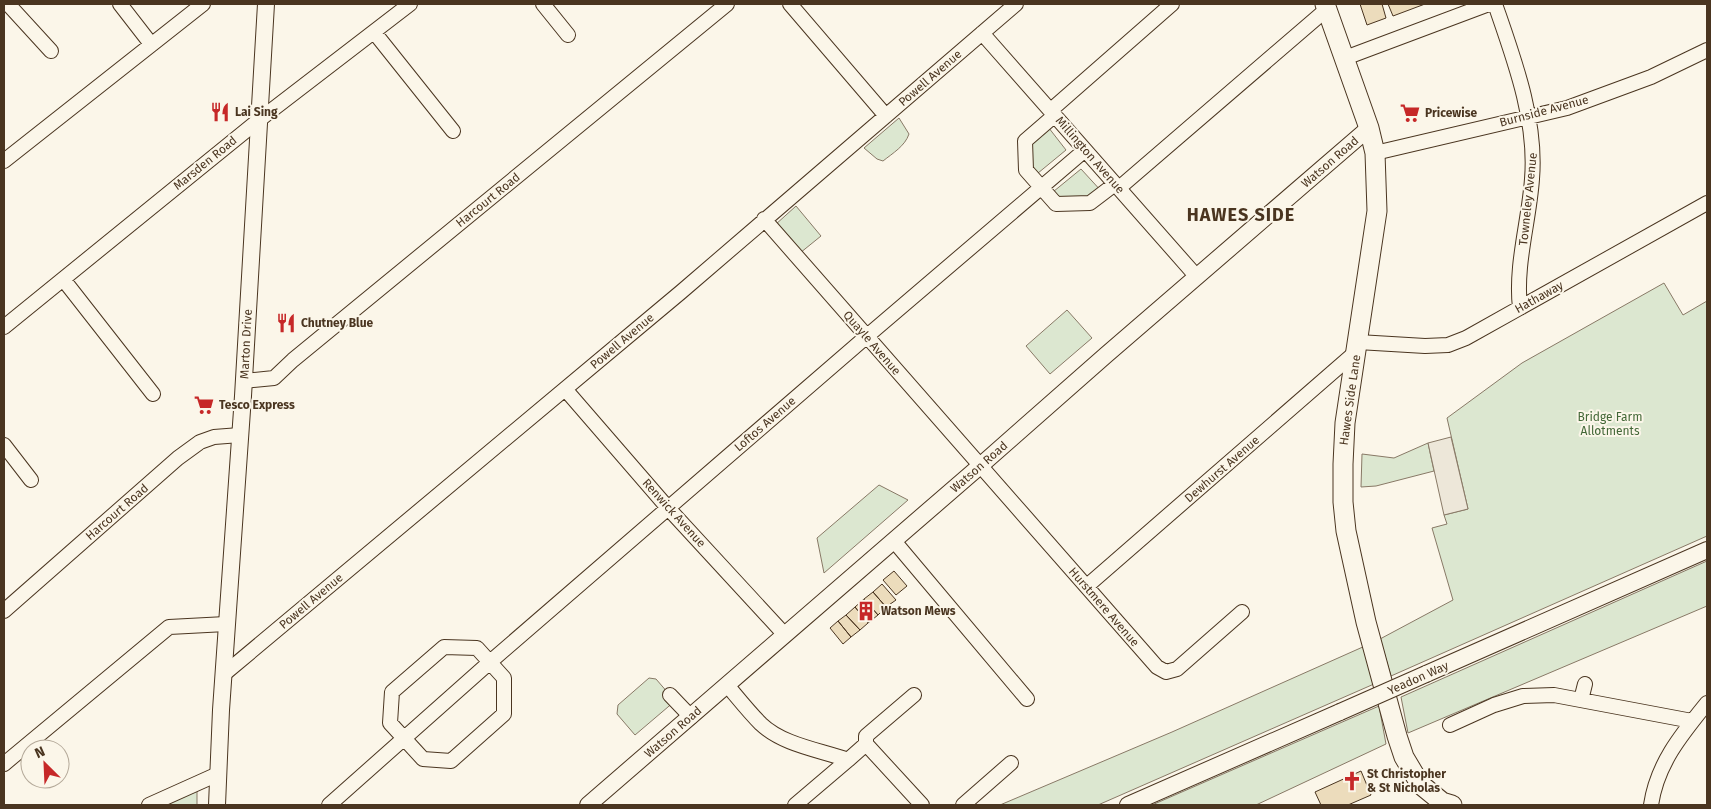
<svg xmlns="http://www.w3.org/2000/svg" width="1711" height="809" viewBox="0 0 1711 809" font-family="'Fira Sans',sans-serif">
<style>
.green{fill:#dce7d0;stroke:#887966}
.parking{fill:#ede7d9;stroke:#887966}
.building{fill:#ecdcbc;stroke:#4a3520}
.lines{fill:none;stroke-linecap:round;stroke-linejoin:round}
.minor-casing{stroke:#4a3520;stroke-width:16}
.tertiary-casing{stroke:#4a3520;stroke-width:18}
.secondary-casing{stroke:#4a3520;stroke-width:21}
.minor{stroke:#fbf6e9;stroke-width:14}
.tertiary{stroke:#fbf6e9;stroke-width:16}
.secondary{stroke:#fbf6e9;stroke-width:19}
.tertiary-bridge-casing{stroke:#4a3520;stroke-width:18;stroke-linecap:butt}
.tertiary-bridge{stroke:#fbf6e9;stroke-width:16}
.labels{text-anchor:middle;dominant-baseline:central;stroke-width:4;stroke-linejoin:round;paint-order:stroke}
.street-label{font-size:12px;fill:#4a3520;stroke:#fbf6e9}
.poi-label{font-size:12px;font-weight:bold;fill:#4a3520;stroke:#fbf6e9;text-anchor:start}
.park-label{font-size:12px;fill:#436837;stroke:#fbf6e9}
.district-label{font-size:18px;font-weight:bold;letter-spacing:1px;fill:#4a3520;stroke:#fbf6e9}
</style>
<rect width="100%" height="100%" fill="#fbf6e9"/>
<path class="green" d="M899 118 909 134C905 146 893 153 883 161L877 159 864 148Z
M1045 123 1066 150 1032 178 1025 141Z
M1081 169 1103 193 1090 203 1048 196Z
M796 206 821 236 800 253 775 225Z
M1664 283 1683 315 1707 301V536L1391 676 1380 639 1453 600 1432 528 1447 524 1444 515 1468 509 1447 418 1522 363Z
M1067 310 1092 338 1050 374 1026 346Z
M1428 443 1434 471 1376 486 1361 487 1362 454 1394 458Z
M879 485 908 500 824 573 817 538Z
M1707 561V606L1408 733 1401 697Z
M1365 646 1374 684 1098 805H1000L1172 732Z
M649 678 656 679 675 701 635 735 617 714 618 705Z
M1379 706 1386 744 1256 805H1152Z
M197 787V805H151Z"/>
<path class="parking" d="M1451 437 1468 509 1444 515 1428 443Z"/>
<path class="building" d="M1360 4H1382L1386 18 1367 25Z
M1388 4H1425L1393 16Z
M894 571 907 586 896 595 883 580Z
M882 584 896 600 886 607 873 592Z
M873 592 886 607 878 615 864 599Z
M864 599 878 615 868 623 855 607Z
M855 607 868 623 860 630 846 615Z
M846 615 860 630 851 637 838 621Z
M838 621 851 637 843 644 830 628Z
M1361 771 1371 795 1348 805H1321L1315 792Z"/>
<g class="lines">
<defs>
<path id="minor" d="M8 4 51 51
M120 4 151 44
M543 4 568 35
M790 4 886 116
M1495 4C1514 59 1537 120 1532 179 1529 222 1515 265 1520 308
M374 32 453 131
M982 33 1197 277
M1345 58 1489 4
M1051 110 1172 4
M1055 115 1025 141 1026 170 1056 204 1090 203 1115 184
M1375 153 1567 108 1651 77 1707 50
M4 161 203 4
M1119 188 1327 9
M764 219 1157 667 1166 672 1177 669 1242 612
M63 279 153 394
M4 327 259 120 410 4
M1358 342 1425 346 1448 345 1466 338 1707 203
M244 381 274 378 293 360 727 4
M565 389 668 508 785 635
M4 445 31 480
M894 541 1027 699
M1087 586 1357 351
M4 611 178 458 200 442 214 437 240 435
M444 647 477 648 504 678V714L451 761 423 759 390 723 392 692Z
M224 674 681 292 1016 4
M727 685C738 698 749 712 761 724 783 745 820 750 848 760L866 744V736L914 695
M670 695 691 717
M1581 700 1585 684
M1450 725 1494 705 1523 696 1554 695 1692 721
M866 744 922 805
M4 764 169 627 226 624
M149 805 218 774
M329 805 490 662 866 337 1085 150
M795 805 848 760
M963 805 1011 763
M1651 805C1657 764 1681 735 1707 703"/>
<path id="tertiary" d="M1426 674 1707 550
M217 805 221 710 243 396 266 4
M588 805 980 466 1106 355 1369 128
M1128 805 1340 712"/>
<path id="secondary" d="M1325 4 1369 128 1375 153 1377 211 1345 423 1343 464V502L1346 531 1366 622 1397 736 1404 757 1420 784 1442 802 1452 805"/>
</defs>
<use href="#minor" class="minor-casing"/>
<use href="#tertiary" class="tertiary-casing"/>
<use href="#secondary" class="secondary-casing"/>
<use href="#minor" class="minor"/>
<use href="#tertiary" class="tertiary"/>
<use href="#secondary" class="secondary"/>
<defs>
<path id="tertiary-bridge" d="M1340 712 1426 674"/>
</defs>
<use href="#tertiary-bridge" class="tertiary-bridge-casing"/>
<use href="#tertiary-bridge" class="tertiary-bridge"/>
</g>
<defs>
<symbol id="restaurant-bare" viewBox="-9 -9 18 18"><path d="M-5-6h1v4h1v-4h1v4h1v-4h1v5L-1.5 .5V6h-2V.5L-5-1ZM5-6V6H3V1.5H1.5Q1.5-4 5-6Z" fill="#c62828" stroke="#fbf6e9" stroke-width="2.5" paint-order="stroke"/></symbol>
<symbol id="supermarket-bare" viewBox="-9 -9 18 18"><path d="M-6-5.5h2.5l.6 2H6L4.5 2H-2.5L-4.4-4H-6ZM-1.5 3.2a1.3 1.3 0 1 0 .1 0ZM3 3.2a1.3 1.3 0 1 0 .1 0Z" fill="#c62828" stroke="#fbf6e9" stroke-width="2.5" paint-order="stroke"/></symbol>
<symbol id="building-bare" viewBox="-9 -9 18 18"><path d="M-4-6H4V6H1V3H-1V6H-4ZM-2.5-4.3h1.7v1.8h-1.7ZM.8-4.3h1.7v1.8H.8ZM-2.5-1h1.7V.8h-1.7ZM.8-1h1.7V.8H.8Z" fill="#c62828" stroke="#fbf6e9" stroke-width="2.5" paint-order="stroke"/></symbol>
<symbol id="church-bare" viewBox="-9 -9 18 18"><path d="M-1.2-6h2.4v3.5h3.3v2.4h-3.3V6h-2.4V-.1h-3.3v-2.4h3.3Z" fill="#c62828" stroke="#fbf6e9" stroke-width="2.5" paint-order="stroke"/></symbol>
</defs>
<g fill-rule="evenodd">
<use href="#restaurant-bare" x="206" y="98" width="28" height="28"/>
<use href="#supermarket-bare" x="1396" y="99" width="28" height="28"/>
<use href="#restaurant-bare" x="272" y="309" width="28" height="28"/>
<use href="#supermarket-bare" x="190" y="391" width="28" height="28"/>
<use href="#building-bare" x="852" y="597" width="28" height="28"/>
<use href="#church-bare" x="1338" y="767" width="28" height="28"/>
</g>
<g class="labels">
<g class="street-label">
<text transform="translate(930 78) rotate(-41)">Powell Avenue</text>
<text transform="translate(1544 111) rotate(-15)">Burnside Avenue</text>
<text transform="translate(1090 155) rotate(49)">Millington Avenue</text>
<text transform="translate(1330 162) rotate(-41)">Watson Road</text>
<text transform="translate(205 163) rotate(-39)">Marsden Road</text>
<text transform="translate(1528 199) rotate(-84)">Towneley Avenue</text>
<text transform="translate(488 200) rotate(-39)">Harcourt Road</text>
<text transform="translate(1539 297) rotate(-29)">Hathaway</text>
<text transform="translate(622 341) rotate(-40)">Powell Avenue</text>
<text transform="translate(872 343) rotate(49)">Quayle Avenue</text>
<text transform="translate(246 344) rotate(-87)">Marton Drive</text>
<text transform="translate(1350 400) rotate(-82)">Hawes Side Lane</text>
<text transform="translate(765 424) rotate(-41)">Loftos Avenue</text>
<text transform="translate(979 467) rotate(-41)">Watson Road</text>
<text transform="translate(1222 469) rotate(-41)">Dewhurst Avenue</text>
<text transform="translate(117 512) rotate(-41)">Harcourt Road</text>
<text transform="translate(674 513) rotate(48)">Renwick Avenue</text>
<text transform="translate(311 601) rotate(-40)">Powell Avenue</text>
<text transform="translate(1104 607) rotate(49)">Hurstmere Avenue</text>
<text transform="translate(1418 678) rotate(-24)">Yeadon Way</text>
<text transform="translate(673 732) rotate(-41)">Watson Road</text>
</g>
<g class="poi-label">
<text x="235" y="112">Lai Sing</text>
<text x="1425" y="113">Pricewise</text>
<text x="301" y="323">Chutney Blue</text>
<text x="219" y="405">Tesco Express</text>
<text x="881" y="611">Watson Mews</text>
<text x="1367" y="774">St Christopher<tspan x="1367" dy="14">&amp; St Nicholas</tspan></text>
</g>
<g class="park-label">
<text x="1610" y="417">Bridge Farm<tspan x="1610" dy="14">Allotments</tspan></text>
</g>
<g class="district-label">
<text x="1241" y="215">HAWES SIDE</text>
</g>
</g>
<rect width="1711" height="809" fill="none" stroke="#4a3520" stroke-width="10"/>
<g transform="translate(45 764) rotate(336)"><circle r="24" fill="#fbf6e9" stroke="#b4a999"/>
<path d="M0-4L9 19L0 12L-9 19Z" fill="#c62828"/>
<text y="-8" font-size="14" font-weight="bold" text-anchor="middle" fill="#4a3520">N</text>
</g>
</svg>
